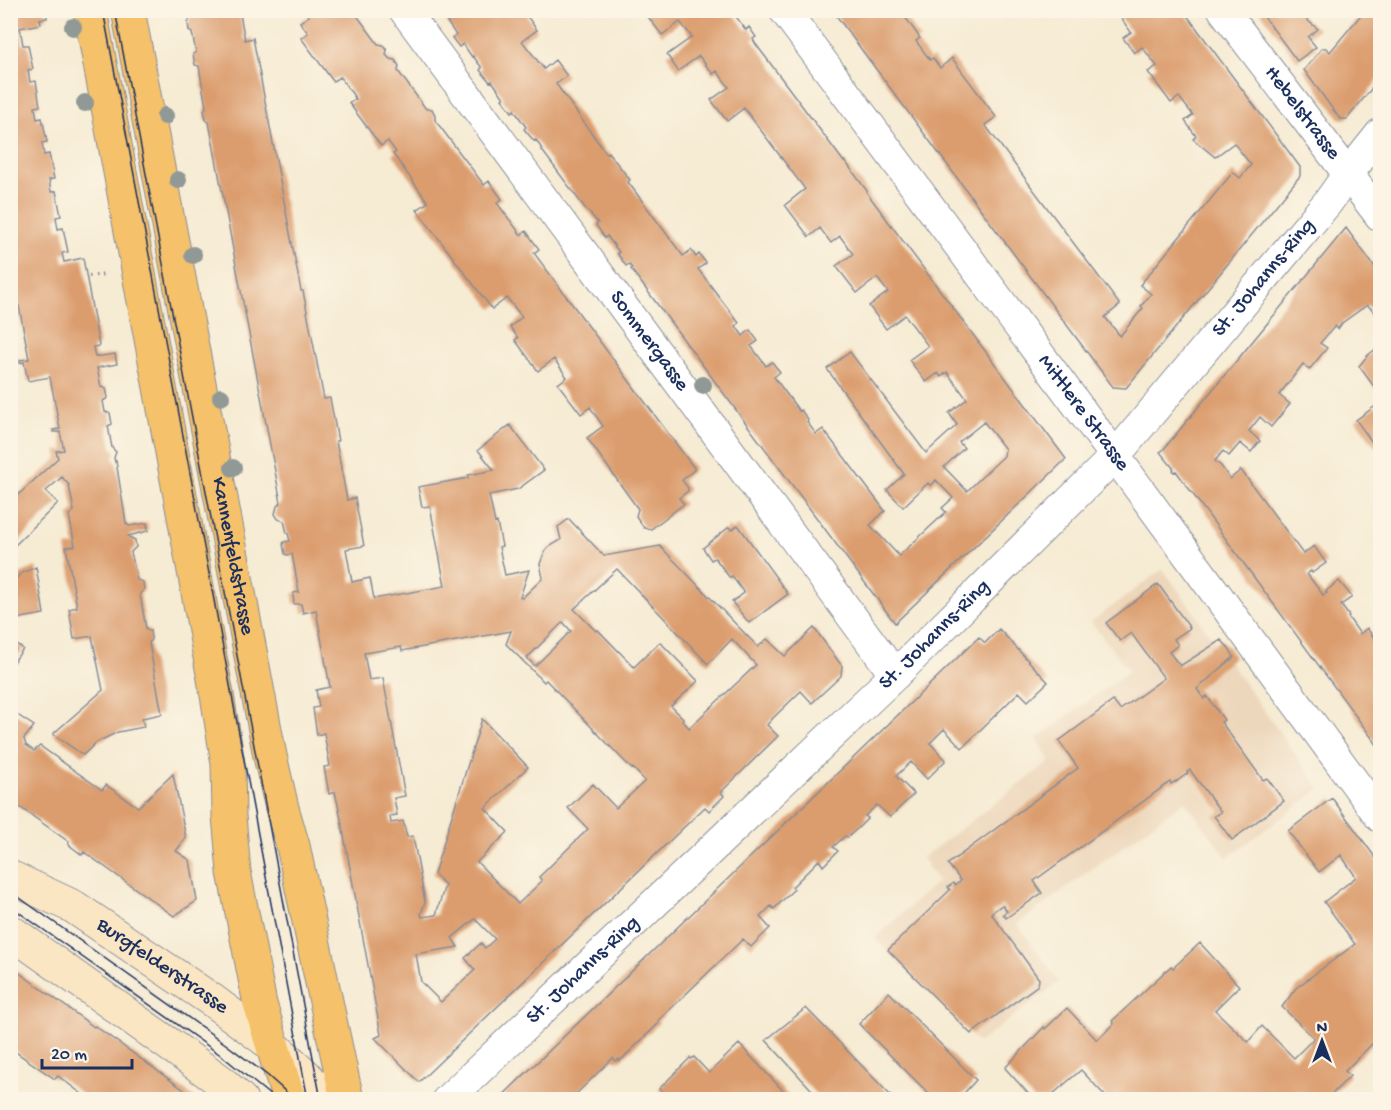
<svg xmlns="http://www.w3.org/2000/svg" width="1391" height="1110" viewBox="0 0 1391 1110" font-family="'Gochi Hand',sans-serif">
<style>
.built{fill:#edd7bb}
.building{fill:#db9d6e;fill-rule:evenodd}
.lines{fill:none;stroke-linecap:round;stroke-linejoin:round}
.minor-casing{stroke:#888d98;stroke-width:32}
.secondary-casing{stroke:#888d98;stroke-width:35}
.primary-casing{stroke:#888d98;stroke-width:35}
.path{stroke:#888d98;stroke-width:4;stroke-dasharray:1.5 4.5;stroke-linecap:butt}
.minor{stroke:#fff;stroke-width:30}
.secondary{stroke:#fbe6c4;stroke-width:33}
.primary{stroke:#f5c16b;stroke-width:33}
.tram{stroke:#1b2f5e;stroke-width:1.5}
.tree{fill:#909996}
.labels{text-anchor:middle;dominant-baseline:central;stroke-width:4.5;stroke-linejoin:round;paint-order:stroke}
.street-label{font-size:21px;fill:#1b2f5e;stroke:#fcf5e5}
</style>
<rect width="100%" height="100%" fill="#fcf5e5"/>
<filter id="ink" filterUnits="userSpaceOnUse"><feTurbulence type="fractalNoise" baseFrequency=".0167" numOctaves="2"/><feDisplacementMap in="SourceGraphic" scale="12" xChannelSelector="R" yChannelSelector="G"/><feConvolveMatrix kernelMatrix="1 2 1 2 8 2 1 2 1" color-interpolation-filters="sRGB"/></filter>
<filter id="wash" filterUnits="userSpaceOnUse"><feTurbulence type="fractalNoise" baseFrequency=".008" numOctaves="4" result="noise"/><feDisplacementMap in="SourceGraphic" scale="24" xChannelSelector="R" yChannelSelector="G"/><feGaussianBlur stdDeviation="1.35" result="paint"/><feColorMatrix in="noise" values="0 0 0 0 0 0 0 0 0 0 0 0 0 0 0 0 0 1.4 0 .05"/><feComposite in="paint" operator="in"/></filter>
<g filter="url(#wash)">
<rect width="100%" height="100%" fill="#f6ebd3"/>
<path class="built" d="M1163 569 1320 789 1227 858 1185 801 1017 924 1059 982 978 1043 875 938 938 881 922 858 1051 761 1036 739 1129 671 1091 622Z"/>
<g id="blocks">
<path class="building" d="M10 10H46L47 18 40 19 41 24 20 28 23 45H28L33 69 28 70 30 82 36 81 40 106 35 107 37 119 42 118 47 142 42 143 44 155 49 154 54 179 49 180 51 192 56 191 61 216 56 217 58 229 63 228 68 252 62 253 64 262 83 258 99 346 93 347 95 357 115 354 117 364 97 368 101 387 106 388 108 398 103 401 105 412 110 413 112 424 108 426 112 448 116 452 114 458 115 462 116 461 126 523 129 526 147 523 148 531 128 536 129 537 135 540 136 547 131 552 137 580 143 582 144 590 140 594 146 629 150 630 151 639 149 643 162 714 142 718 144 727 118 732 97 742 83 755 53 734 103 690 92 636 74 639 69 609 77 607 66 547 75 546 69 515 74 511 69 485 62 477 46 491 58 503 10 550V489L17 496 58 458 56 451 64 450 60 432H53V430L60 429 50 377 28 381 24 362 20 363V360L29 359 19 306 10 308Z
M188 10H235L236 14H240L245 40 253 38 301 291H303L324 399 330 398 338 441H336L347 500 355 498 364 546 346 549 352 582 370 578 374 599 445 586 430 506 422 507 418 487 468 478V475L494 470 478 450 510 425 544 470 518 489 489 495 495 523 497 522 502 546 499 547 505 575 529 570 520 597 522 598 543 578 540 564 544 553 549 547 561 540 558 527 569 519 604 556 660 546 758 647 767 639 785 656 814 628 842 666 841 676 812 703 801 691 773 718 767 725 778 736 721 792 724 796 709 811 705 807 419 1082 375 1038 381 1035 339 809 335 792 329 794 324 767 330 766 324 733 317 735 313 708 319 707 316 690 330 687 316 610 303 613 301 604H294L293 595 294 593 299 592 292 554 287 555 285 554 283 544 284 542 290 541 288 533H287L284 521 278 519 275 514 277 506 281 503 209 122 206 120 204 110 206 107 199 66 195 65 193 54 196 52 192 33 189 31 188 22 190 19ZM617 569 708 664 732 639 756 665 689 728 682 720 684 719 671 706 698 681 660 642 634 667 598 630 596 631 574 609ZM563 622 571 631 535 666 527 658ZM511 631 506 644 544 682 546 680 632 769 633 768 645 781 616 808 593 784 568 808 588 829 539 877 542 881 518 904 477 862 508 832 485 808 528 767 482 719 434 874 445 885 436 915 422 917 421 914 425 902 413 836 407 837 403 821 391 823 390 816 397 815 394 798 405 796 383 678 369 680 364 653 401 647 402 651ZM475 919 495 939 485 948 481 943 465 958 475 970 441 1002 421 982 416 954 458 947 452 938Z
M305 10H353L378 44 383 45 387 50 386 55 390 59 395 60 399 66 398 71 426 109H432L435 115V120L484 185 489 181 502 199 497 203 521 235 526 231 539 249 534 253 694 468V470L682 480 688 488V491L679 498 684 504 651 529 644 528 636 516 638 509 587 438 603 426 590 407 581 414 558 384 567 377 554 359 538 371 515 340 518 338 510 327 522 317 507 298 492 309 417 210 428 202 393 154 396 152 388 141 381 146 349 103 356 99 340 77 333 81 301 38 308 33 300 22 309 16Z
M439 10H528L530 14 527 16 537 30 522 41 544 69 555 60 567 76 556 84 606 153 608 152 630 180 628 182 683 256 691 250 696 257 699 254 706 263 698 269 739 323 736 326 743 336 750 330 758 341 751 346 766 366 772 362 780 372 774 377 799 411 801 410 808 420 807 422 816 434 823 429 885 511 870 525 899 556 946 512 942 508 953 498 936 480 931 486 928 483 903 507 887 490 904 474 827 369 850 352 926 453 957 425 949 413 967 399 947 372 941 377 938 373 926 382 909 360 928 346 905 315 886 329 869 306 888 292 877 278 857 293 836 266 853 254 840 236 831 243 820 228 809 237 785 205 805 189 744 108 727 121 711 100 729 87 717 71 713 74 699 56 678 71 667 55 692 37 680 22 662 35 645 13 649 10H731L746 30 749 27 756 37 753 39 755 43 844 162 845 161 867 191V193L1066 459 895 623 631 269 632 268 629 264 626 266 617 253 619 252 607 236 605 238 596 225 598 223 589 212H588L541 149H542L536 140 534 141 524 129 526 127 514 110 512 112 502 99 504 98 492 81 490 82 480 70 482 68 473 56 472 57 463 44 459 47 452 38 456 35ZM984 422 1005 449 1004 456 967 491 944 467 964 448 959 442Z
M832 10H900L920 38 916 41 930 60 933 58 940 68 952 58 996 117 985 125 1120 305 1105 317 1120 336 1143 308 1141 306 1151 294 1140 285 1233 172 1240 178 1251 165 1234 143 1215 157 1193 139 1196 136 1185 121 1193 115 1179 97 1171 103 1148 72 1157 66 1142 47 1134 53 1123 38 1131 32 1115 10H1183L1300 167V176L1126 388 1113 387Z
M1259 10H1306L1301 15 1318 29 1308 37 1316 47 1297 61Z
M1365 10H1380V78L1347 119H1340L1304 70 1322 48H1326L1330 52Z
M1346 228 1380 274V322L1374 311 1367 305 1342 323 1338 329 1335 326 1320 343 1327 348 1309 370 1303 364 1279 395 1290 404 1280 416 1271 427 1260 417 1249 431 1260 441 1251 452 1240 443 1229 456 1223 451 1215 461 1221 466 1230 479 1241 470 1303 554 1314 546 1326 563 1312 573 1311 571 1307 574 1323 595 1327 593 1326 591 1339 581 1352 597 1341 605 1349 616 1348 617 1360 634 1367 628 1380 646V749L1176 471 1174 472 1173 470 1174 469 1160 452 1163 450Z
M1380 346V395L1359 366 1368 355Z
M1380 403V446L1377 449 1356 420Z
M738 525 788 594 749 623 732 602 744 593 732 576 730 578 715 558 711 560 703 548 729 527 732 530Z
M36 567 44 614 10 620V598L18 597 14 581 20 574Z
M1158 584 1190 628 1174 639 1178 645 1169 652 1180 666 1221 640 1229 648 1234 657 1197 689 1204 699 1207 696 1224 720 1221 722 1263 780 1267 778 1284 801 1232 840 1214 816 1221 812 1190 770 1187 772 1188 773 1176 782V781L1171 784 1170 782 1034 881 1042 893 1006 918 1003 914 1007 911 1002 905 991 913 1039 979 1038 985 971 1034 888 950 950 890 948 887 954 883 955 885 961 881 948 864 1078 768 1059 741 1113 701 1120 710 1164 678 1131 633 1120 641 1106 623Z
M999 629 1048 682 1028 701 1019 692 962 748 944 729 930 743 946 760 927 779 911 762 896 776 914 794 890 817 877 805 865 816 868 818 858 828 848 837 845 836 833 847 838 851 823 866 819 860 792 887 794 889 774 909 771 906 760 917 770 928 751 947 743 939 658 1021 659 1023 620 1061 619 1059 616 1061 613 1058 574 1096 577 1100H498L979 637 985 643Z
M10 640 23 649 10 667Z
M10 710 34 726 24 739 26 745 34 751 40 746 102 790 106 785 138 807 173 774 186 838 176 851 190 860 197 901 174 916 84 852 82 855 68 844 69 842 10 800Z
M1332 798 1380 864V1036L1345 1071 1350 1076 1330 1096 1334 1100H1109L1081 1070 1046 1100H1034L1005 1068 1044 1027 1045 1029 1067 1008 1097 1040 1114 1024 1112 1021 1171 966 1173 968 1200 943 1239 986 1215 1010 1248 1042 1262 1026 1294 1058 1314 1038 1282 1007 1296 988 1355 944 1324 902 1356 877 1341 855 1319 872 1288 831Z
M10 966 94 1027 95 1026 198 1100H90L58 1076 55 1079 10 1048Z
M889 992 976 1080 958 1100H932L933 1098 859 1024Z
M806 1008 895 1100H821L766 1040Z
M739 1044 792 1100H658L664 1095 659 1089 690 1058 691 1059 694 1057 709 1073Z"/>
</g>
</g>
<g filter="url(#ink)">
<use href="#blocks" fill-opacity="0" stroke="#888d98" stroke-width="1.5"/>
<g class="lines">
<defs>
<g id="minor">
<path id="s1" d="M404 10 895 675"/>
<path id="s2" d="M784 10 1115 456 1380 817"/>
<path id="s3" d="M1223 10 1380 216"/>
<path id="s4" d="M447 1100 895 675 1115 456 1328 202 1348 174 1380 134"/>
</g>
<g id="secondary">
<path id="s5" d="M10 877 74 907 213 1001 271 1044 304 1074 328 1100"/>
<path d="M10 931 219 1080 241 1100"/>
</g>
<g id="primary">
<path d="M90 10 217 695 228 764 229 816 234 872 260 1004 289 1100"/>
<path id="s6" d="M128 10 270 756 282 808 293 846 347 1100"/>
</g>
</defs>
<use href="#minor" class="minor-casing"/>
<use href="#secondary" class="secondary-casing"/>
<use href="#primary" class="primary-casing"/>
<path class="path" d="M89 276 106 274"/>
<use href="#minor" class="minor"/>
<use href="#secondary" class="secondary"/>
<use href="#primary" class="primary"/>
<path class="tram" d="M103 10 308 1100
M115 10 321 1100
M10 891 227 1045 267 1075 295 1100
M10 906 222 1056 276 1100"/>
</g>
<g class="tree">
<circle cx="73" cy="27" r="9"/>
<circle cx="85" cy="103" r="9"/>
<circle cx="165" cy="116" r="9"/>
<circle cx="178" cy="180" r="9"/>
<circle cx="193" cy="255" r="9"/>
<circle cx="703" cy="385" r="9"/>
<circle cx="221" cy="397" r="9"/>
<circle cx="233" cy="468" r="9"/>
</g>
</g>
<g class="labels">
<g class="street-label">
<text stroke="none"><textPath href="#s3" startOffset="130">Hebelstrasse</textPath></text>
<text stroke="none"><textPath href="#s4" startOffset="1160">St. Johanns-Ring</textPath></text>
<text stroke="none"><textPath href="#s1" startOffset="412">Sommergasse</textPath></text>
<text stroke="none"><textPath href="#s2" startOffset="502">Mittlere Strasse</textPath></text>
<text stroke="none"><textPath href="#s6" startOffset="556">Kannenfeldstrasse</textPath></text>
<text stroke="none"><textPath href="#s4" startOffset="674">St. Johanns-Ring</textPath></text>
<text stroke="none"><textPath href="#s5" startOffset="177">Burgfelderstrasse</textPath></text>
<text stroke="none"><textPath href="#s4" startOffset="188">St. Johanns-Ring</textPath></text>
</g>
</g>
<rect width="1391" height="1110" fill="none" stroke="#fcf5e5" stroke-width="36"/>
<g transform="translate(1322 1041)" stroke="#fcf5e5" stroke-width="4.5" paint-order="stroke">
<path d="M0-4.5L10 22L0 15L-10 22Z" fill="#1b2f5e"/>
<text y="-9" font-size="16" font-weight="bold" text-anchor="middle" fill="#1b2f5e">N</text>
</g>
<path d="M42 1059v9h90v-9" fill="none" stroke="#1b2f5e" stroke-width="3"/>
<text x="51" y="1059" font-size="18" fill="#1b2f5e" stroke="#fcf5e5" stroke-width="4.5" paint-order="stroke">20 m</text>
</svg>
